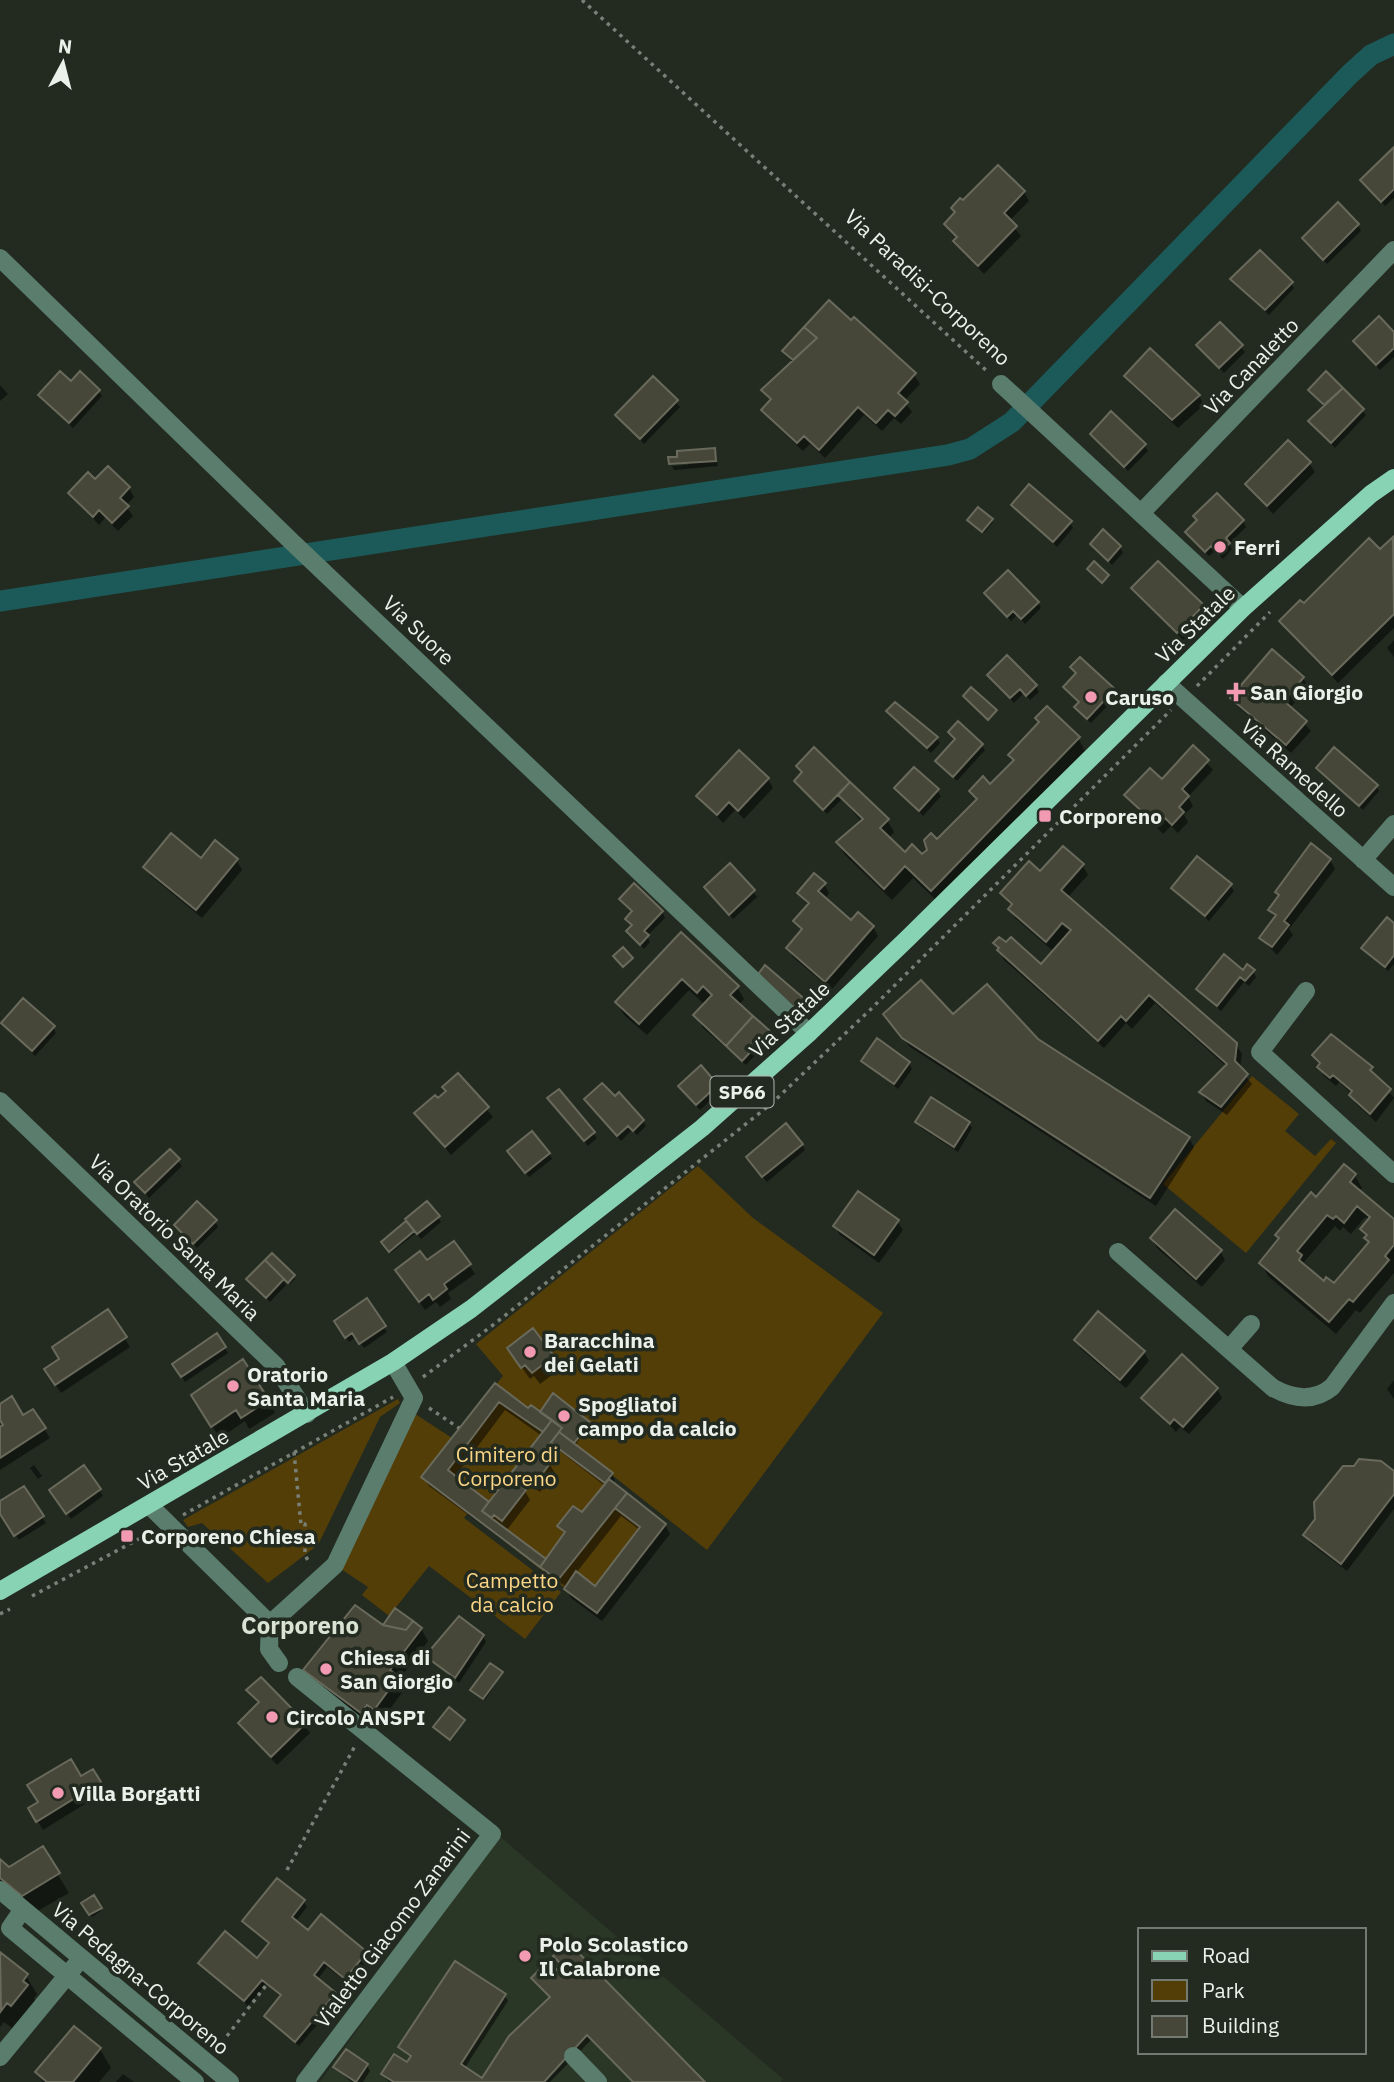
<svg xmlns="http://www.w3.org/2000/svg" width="1394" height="2082" viewBox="0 0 1394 2082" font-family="'IBM Plex Sans',sans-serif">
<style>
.built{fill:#2a3626}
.green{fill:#543e08}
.shadow{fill:#0007;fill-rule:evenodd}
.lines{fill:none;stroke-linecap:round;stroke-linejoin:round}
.canal{stroke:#1c5a59;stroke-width:21}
.building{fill:#464739;stroke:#696a5b;stroke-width:2;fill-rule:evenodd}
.path{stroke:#798077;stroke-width:3.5;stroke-dasharray:3.5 5;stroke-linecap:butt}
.minor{stroke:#5a7d6e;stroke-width:18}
.major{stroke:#88d3b4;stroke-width:18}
.poi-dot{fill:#f19ab1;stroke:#232b21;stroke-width:2.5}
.labels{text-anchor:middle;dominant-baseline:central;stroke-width:7;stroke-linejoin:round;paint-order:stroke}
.shield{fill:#232b21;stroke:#afb6ae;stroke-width:2}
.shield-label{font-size:19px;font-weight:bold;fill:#ebf1ea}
.street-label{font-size:21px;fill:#ebf1ea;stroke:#232b21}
.poi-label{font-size:21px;font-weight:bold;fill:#ebf1ea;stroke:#232b21;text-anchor:start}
.park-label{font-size:21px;fill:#fbd586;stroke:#232b21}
.quarter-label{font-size:24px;font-weight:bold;fill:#d8e3d4;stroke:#232b21}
</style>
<rect width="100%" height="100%" fill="#232b21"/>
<path class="built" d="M497 1834 783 2079 781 2082H320Z"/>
<path class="green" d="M1252 1076 1299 1114 1285 1131 1315 1156 1331 1139 1336 1143 1246 1253 1163 1184Z
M698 1166 753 1218 883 1313 707 1550 612 1475 609 1479 666 1524 597 1613 468 1513 464 1518 561 1592 525 1639 429 1566 389 1616 362 1595 368 1587 335 1565 409 1410 452 1438 503 1376 476 1344Z
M398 1399 400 1403 380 1417 318 1545 268 1583 202 1523 188 1527 183 1520Z"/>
<path class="shadow" d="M1394 149V198L1385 206 1362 181Z
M1024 192 1029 201 1009 221 1021 236 984 274 961 250 956 241 958 239 946 224Z
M1358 225 1361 231 1327 264 1304 238Z
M1232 280 1291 283 1294 288 1269 315Z
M829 302 914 375 920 384 904 401 912 412 901 424 894 418 882 431 864 415 825 458 810 444 803 451 769 419 764 410 771 402 764 391 793 363 785 351Z
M1220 324 1245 352 1224 373 1198 345Z
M1394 335V357L1380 370 1355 342Z
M1326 374 1366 415 1335 448 1310 422 1325 407 1310 390Z
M1126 376 1199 396 1204 405 1178 428 1132 385Z
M653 378 680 407 644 444 617 415Z
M71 384 98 391 102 396 73 428 40 395Z
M0 385 8 394 0 401Z
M1092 434 1144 445 1148 451 1128 471Z
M714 450 718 466 674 470 672 466 688 465V461Z
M1309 463 1315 472 1273 514 1247 485Z
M95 482 129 488 134 497 126 506 133 516 118 531 105 518 99 525 70 493Z
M1013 505 1070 522 1073 528 1057 547Z
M978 509 993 522 984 533 971 523Z
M1195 517 1243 521 1246 527 1229 544 1232 549 1223 559 1215 551 1209 556 1191 538 1198 522Z
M1393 539 1394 628 1338 683 1281 622 1380 552Z
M1092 544 1120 547 1123 553 1112 565Z
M1133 588 1202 606 1208 615 1183 640Z
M990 599 1038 603 1041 608 1025 624 1017 615 1011 621Z
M1394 640V657L1387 648Z
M1072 667 1113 690 1117 696 1091 723 1080 713 1076 707 1080 703 1065 687 1077 675Z
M989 675 1036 686 1039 692 1030 700 1024 693 1014 703Z
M1303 678 1308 687 1290 708 1311 731 1291 753 1238 707 1233 698Z
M888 711 936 738 940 743 931 753Z
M950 733 981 745 985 750 957 781 937 761 956 740Z
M1078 738 1085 751 939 903 913 878 892 900 845 855 838 843 862 822 842 799 827 814 796 782 803 774 798 766 814 749 887 820 894 832 888 839 905 855 922 857 977 801 971 791 990 786 1014 762 1010 755Z
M1194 748 1213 770 1188 797 1193 806 1184 815 1188 822 1178 833 1171 826 1163 834 1127 795 1162 782Z
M1318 768 1376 786 1379 791 1363 810Z
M768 779 773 788 744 819 735 810 723 823 698 796Z
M896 788 937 791 941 796 923 816Z
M215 842 237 861 242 870 202 918 151 876 145 867 201 860Z
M1330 860 1335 869 1289 929 1293 935 1277 955 1261 938 1276 919 1270 910 1280 898 1277 892Z
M730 866 757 897 733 919 706 888Z
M1083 866 1088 875 1067 898 1236 1044 1242 1054 1240 1069 1252 1084 1227 1115 1206 1101 1201 1092 1227 1067 1155 1003 1132 1029 1126 1023 1104 1048 1004 960 996 943 1041 966 1054 952 1015 918 1010 909 1012 907 1002 894 1041 873Z
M824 884 829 893 825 899 852 923 873 927 878 936 831 990 793 957 788 948 802 932 795 921 809 906 799 893Z
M1230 885 1234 891 1209 921 1173 888Z
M621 899 662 912 665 918 647 936 650 942 644 949 628 932 633 927 627 919 633 913Z
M1394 925V964L1388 971 1363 949Z
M681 934 737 987 744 999 739 1005 771 1038 746 1065 703 1028 696 1015 705 1005 689 990 647 1035 624 1015 617 1002Z
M766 968 806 1002 809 1007 800 1018Z
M1253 971 1256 977 1249 986 1244 982 1221 1011 1198 990Z
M952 1016 1037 1040 1189 1138 1194 1147 1156 1206 910 1047 891 1023Z
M3 1023 53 1027 56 1033 35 1056Z
M1354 1053 1394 1098 1376 1122 1356 1104 1352 1094 1339 1082 1336 1086 1324 1076 1314 1056Z
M863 1061 909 1063 912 1069 898 1089Z
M458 1076 493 1117 451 1155 416 1113 447 1093Z
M717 1086 720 1091 700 1110 684 1092Z
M615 1099 643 1121 646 1126 637 1135 632 1130 621 1141 586 1100Z
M553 1104 593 1133 597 1138 588 1146Z
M917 1122 969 1123 972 1128 958 1152 921 1128Z
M802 1145 805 1150 767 1182 751 1163Z
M169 1151 182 1166 149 1198 137 1183Z
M549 1154 552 1159 529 1177 513 1157Z
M1344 1167 1355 1176 1362 1188 1359 1191 1394 1221V1273L1360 1313 1356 1310 1336 1334 1268 1276 1261 1263 1280 1240 1277 1235 1317 1200ZM1365 1217 1369 1220 1362 1229 1369 1244 1334 1286 1324 1283 1304 1262 1335 1226 1340 1231 1343 1227 1351 1234Z
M438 1217 441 1222 421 1239 416 1233 391 1253 383 1243 408 1222Z
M215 1221 218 1227 197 1248 176 1225Z
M897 1221 903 1230 879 1263 840 1235 835 1226Z
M1152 1239 1220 1251 1225 1260 1202 1287 1157 1248Z
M272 1255 295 1279 290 1284 280 1276 286 1285 270 1302 248 1280Z
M427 1263 469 1265 475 1274 448 1293 451 1299 440 1307 436 1302 425 1310 403 1279Z
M367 1301 387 1332 364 1348 356 1337 349 1342 336 1321Z
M108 1312 130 1347 61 1393 51 1378 61 1360Z
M216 1336 228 1353 185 1382 174 1365Z
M1076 1340 1144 1352 1149 1361 1126 1388 1081 1349Z
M509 1349 553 1357 560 1369 540 1384 534 1376 530 1379Z
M1394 1380V1399L1387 1389Z
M495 1386 528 1411 589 1424 575 1446 612 1475 615 1480 612 1484 665 1525 670 1534 602 1621 571 1598 565 1586 429 1486 423 1477ZM505 1410 542 1436 489 1505 454 1478ZM557 1449 605 1486 582 1514 559 1526 565 1535 547 1561 506 1531 530 1500 525 1491 530 1485 540 1492 555 1473 548 1462ZM621 1516 640 1530 595 1588 576 1573Z
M1217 1389 1222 1398 1189 1434 1180 1427 1176 1432 1144 1398Z
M268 1401 275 1413 249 1429 245 1421 220 1438 200 1408Z
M0 1406 23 1417 33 1411 50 1438 0 1470V1429L5 1426 0 1418Z
M34 1465 42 1476 38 1479 30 1468Z
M84 1468 103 1496 71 1519 55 1496Z
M1394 1473V1509L1347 1571 1311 1544 1305 1535 1317 1520Z
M24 1488 46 1523 19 1540 0 1512V1503Z
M383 1627 421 1629 428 1641 399 1680 404 1690 381 1721 375 1716 368 1725 312 1683 305 1671Z
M483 1636 486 1642 459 1683 427 1656Z
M502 1674 485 1700 474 1692Z
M249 1690 304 1724 310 1733 277 1765 240 1723 259 1705Z
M464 1721 452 1741 437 1729Z
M92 1771 104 1792 43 1830 30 1809Z
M42 1849 69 1893 34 1913 0 1887V1861L9 1869Z
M93 1898 101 1911 92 1917 84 1903Z
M304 1902 307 1907 295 1922 308 1932 321 1917 369 1959 349 1984 327 1967 317 1980 338 2000 299 2046 266 2016 281 1997 266 1984 248 2006 200 1964 257 1960 269 1945 244 1921Z
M0 1954 26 1976 37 1994 34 1998 37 2005 22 2024 18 2021 12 2028 4 2022 0 2027Z
M555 1956 702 2082H632L591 2040 550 2082H390L386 2079 383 2074 407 2065 411 2058 400 2047 505 1996 508 2001 464 2069 482 2081 551 1998 533 1978 560 1976 566 1969Z
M74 2028 100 2049 111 2068 99 2082H43L37 2072Z
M367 2065 370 2071 363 2082H351L335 2067Z
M123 2074 134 2082H116Z"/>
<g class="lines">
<path class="canal" d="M0 601 948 455 970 449 1012 422 1350 74 1371 55 1394 44"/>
</g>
<path class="building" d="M1394 147V189L1381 202 1360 180Z
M998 165 1025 191 1004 213 1017 226 978 266 953 241 957 237 944 224 955 212 951 208 960 198 963 200Z
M1338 202 1359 224 1323 260 1302 238Z
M1260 250 1293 282 1265 310 1230 279Z
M829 300 851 320 854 317 916 373 898 393 908 402 895 416 888 410 876 423 858 407 819 450 804 436 797 443 761 410 771 399 761 390 817 338 804 327Z
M1379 316 1394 332V348L1376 365 1353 341Z
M1220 322 1243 345 1219 368 1196 345Z
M804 327 817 338 793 360 782 351Z
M1150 348 1200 395 1172 420 1124 376Z
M60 371 71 381 80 371 100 390 69 423 38 395Z
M1326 371 1343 388 1324 405 1308 390Z
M653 376 678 400 640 439 615 415Z
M1343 388 1364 409 1331 443 1308 421Z
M1111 411 1146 444 1124 467 1090 434Z
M1288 440 1311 462 1267 506 1245 484Z
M715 448 716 461 669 464 668 457H677V451Z
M108 466 130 487 120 498 129 506 112 523 99 510 93 517 68 493 88 472 95 479Z
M1029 484 1072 521 1053 542 1011 505Z
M1217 493 1244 520 1226 538 1230 543 1219 554 1211 546 1205 552 1185 532 1197 520 1193 516Z
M978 507 993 519 982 532 967 520Z
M1103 529 1121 546 1108 561 1090 544Z
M1393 537 1394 614 1332 675 1279 621 1300 600 1304 603 1369 538 1380 549Z
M1094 561 1109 575 1102 583 1087 569Z
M1158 561 1204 605 1177 633 1131 588Z
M1008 570 1039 602 1021 619 1013 611 1007 617 984 593Z
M1272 649 1304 677 1284 701 1307 721 1286 745 1230 698Z
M1007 655 1037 685 1026 696 1020 689 1010 698 987 675Z
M1080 657 1115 689 1087 719 1074 707 1079 702 1063 687 1076 673 1070 667Z
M971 687 997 710 988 720 963 696Z
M895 702 938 737 927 748 886 711Z
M1047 706 1080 737 931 891 905 866 884 889 836 842 863 819 838 795 850 782 889 819 880 828 905 852 912 844 922 854 927 850 924 840 931 833 937 839 977 799 969 791 983 776 990 784 1014 760 1008 755 1039 722 1035 718Z
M958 721 983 744 953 777 935 761 955 739 948 732Z
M1193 745 1209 760 1182 789 1189 796 1179 807 1184 812 1172 825 1165 818 1158 826 1124 795 1150 768 1162 779Z
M814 747 850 782 823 810 794 781 802 772 796 766Z
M1334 747 1378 785 1359 806 1316 768Z
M739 750 769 778 738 811 729 802 717 815 696 796Z
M914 767 939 789 919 811 894 788Z
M171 833 201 858 215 840 238 859 196 910 143 867Z
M1311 843 1331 859 1284 921 1289 925 1272 947 1259 938 1276 915 1268 910 1279 895 1275 892Z
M1063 846 1084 864 1061 890 1237 1043 1235 1061 1248 1074 1221 1107 1199 1092 1227 1064 1149 995 1126 1021 1121 1016 1098 1041 997 950 999 948 993 943 999 937 1006 942 1011 937 1041 964 1071 930 1062 923 1046 942 1008 909 1012 904 1000 893 1029 861 1040 871Z
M1197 856 1232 884 1205 916 1171 888Z
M730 863 755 890 729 915 704 887Z
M814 873 826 883 818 891 851 920 858 912 874 926 825 982 786 948 802 929 793 921 809 903 797 893Z
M634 883 663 911 644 931 649 935 640 945 626 931 632 925 625 919 632 911 619 899Z
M1387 917 1394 923V955L1385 967 1361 948Z
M681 932 739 986 730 995 753 1016 726 1046 693 1015 712 995 703 986 697 993 682 979 639 1024 615 1002Z
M623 947 633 958 623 967 613 956Z
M1224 954 1243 970 1247 964 1255 970 1245 981 1240 977 1217 1006 1196 989Z
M765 965 807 1001 797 1013 755 978Z
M921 980 953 1014 987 984 1038 1039 1190 1137 1150 1198 902 1038 883 1014Z
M23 998 55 1026 32 1051 1 1023Z
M753 1016 770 1031 742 1061 726 1046Z
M1331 1034 1373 1067 1370 1070 1391 1089 1370 1114 1349 1095 1352 1091 1333 1075 1330 1078 1317 1067 1320 1063 1312 1055Z
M877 1038 910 1062 894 1084 861 1061Z
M701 1065 718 1085 696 1105 678 1086Z
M458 1073 489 1107 445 1147 414 1113 435 1095 438 1098 446 1091 442 1087Z
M602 1083 615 1096 619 1092 644 1120 633 1131 628 1126 617 1136 584 1099Z
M559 1089 595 1132 584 1141 547 1098Z
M931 1097 970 1122 954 1147 915 1122Z
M786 1123 803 1144 762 1177 746 1157Z
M532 1131 550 1153 525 1173 507 1151Z
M170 1149 180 1159 145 1193 134 1182Z
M1344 1164 1356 1174 1350 1182 1394 1219V1245L1385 1256 1389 1260 1353 1302 1349 1299 1329 1322 1259 1263 1279 1238 1275 1235 1311 1192 1316 1197ZM1357 1206 1370 1217 1360 1229 1367 1235 1364 1238 1369 1242 1334 1283 1326 1277 1324 1281 1299 1260 1302 1255 1297 1251 1327 1215 1333 1219 1336 1216 1344 1223Z
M858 1191 899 1220 874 1255 833 1226Z
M197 1201 217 1220 193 1244 174 1225Z
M427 1201 440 1216 417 1234 405 1219Z
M1175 1209 1222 1250 1196 1279 1150 1238Z
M406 1221 414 1231 389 1252 381 1242Z
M454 1241 471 1264 444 1284 447 1289 433 1300 429 1294 419 1302 395 1270 420 1251 427 1260Z
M272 1253 295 1275 288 1283 265 1260Z
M265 1260 284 1279 266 1298 246 1279Z
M367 1298 386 1326 359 1344 352 1333 345 1338 334 1321Z
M108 1309 127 1337 55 1385 44 1369 59 1359 52 1347Z
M1098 1311 1145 1351 1120 1380 1074 1340Z
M533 1328 554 1356 532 1373 525 1365 521 1368 507 1348Z
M217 1333 226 1347 181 1377 172 1364Z
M1182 1354 1218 1388 1183 1427 1174 1419 1170 1424 1141 1398Z
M243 1359 269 1400 241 1418 236 1410 211 1427 191 1395Z
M495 1383 528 1408 531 1405 552 1420 543 1432 499 1402 448 1470 489 1502 482 1511 546 1559 540 1567 421 1477Z
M553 1393 591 1423 574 1443 559 1432 562 1428 540 1412Z
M12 1396 23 1415 33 1409 46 1428 0 1458V1427L3 1425 0 1420V1404Z
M552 1420 562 1428 541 1455 551 1462 535 1484 524 1477 518 1484 526 1490 502 1521 494 1515 492 1518 482 1511Z
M559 1432 613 1473 605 1483 551 1443Z
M1359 1459 1381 1461 1394 1471V1494L1341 1564 1303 1535 1315 1519 1314 1502 1343 1466H1354Z
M84 1465 101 1489 66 1514 49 1490Z
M609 1479 627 1493 558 1580 540 1567 565 1532 557 1526 573 1506 582 1512Z
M24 1486 44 1516 14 1536 0 1514V1501Z
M627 1493 666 1524 597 1613 564 1589 576 1571 595 1586 640 1527 615 1508Z
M355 1605 383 1625 406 1630 413 1621 422 1628 390 1670 398 1676 396 1680 374 1710 367 1705 361 1713 303 1670Z
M395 1608 413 1621 406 1630 383 1625Z
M459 1616 484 1635 455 1678 425 1656Z
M490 1663 503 1672 483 1699 470 1690Z
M261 1677 306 1723 271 1757 238 1723 259 1702 246 1690Z
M449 1707 465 1720 450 1740 433 1727Z
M71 1759 81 1776 93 1769 101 1782 36 1822 28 1808 38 1802 27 1785Z
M43 1846 60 1873 22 1896 0 1878V1859L9 1867Z
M277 1878 305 1900 292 1917 308 1930 321 1914 367 1952 345 1979 324 1962 314 1975 336 1993 295 2042 264 2016 281 1995 267 1984 262 1980 244 2001 198 1963 225 1931 257 1958 269 1943 242 1921Z
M94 1895 102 1908 89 1915 81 1903Z
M568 1942 705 2082H633L587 2035 544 2082H394L381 2074 394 2054 407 2062 411 2056 398 2047 455 1961 506 1994 461 2064 482 2078 509 2036 550 1997 531 1978 548 1961 560 1973 565 1968 553 1956Z
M0 1952 28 1974 23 1981 28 1985 11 2006 7 2003 1 2011Z
M74 2026 101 2048 73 2082H47L35 2072Z
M346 2049 368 2064 356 2082 333 2067Z"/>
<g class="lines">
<path class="path" d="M582 0 989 373
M1197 686 1270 612
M423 1377 493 1325 771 1104 870 1010 1171 710
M429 1408 459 1428
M294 1452 301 1525 305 1524V1555L310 1564
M183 1515 393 1397
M32 1596 152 1532
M0 1614 10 1609
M287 1870 355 1746
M227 2036 267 1984"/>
<path class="minor" d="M0 258 291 541 809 1033
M1001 384 1243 608
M1141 513 1394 250
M1166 683 1394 887
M1363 860 1394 824
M1306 991 1260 1052 1394 1174
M0 1101 276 1366 307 1414
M1118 1252 1273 1388C1293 1399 1314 1402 1332 1387L1394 1303
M1229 1349 1251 1324
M149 1505 270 1624
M279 1663 269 1649 270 1624 335 1565 414 1398 393 1362
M297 1677 492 1834 305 2082
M0 1890 230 2082
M23 1909 10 1928 195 2082
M573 2056 598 2082
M0 2057 75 1966"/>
<path class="major" d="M0 1591 393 1362 471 1309 702 1128 809 1033 908 938 1243 608 1371 494 1394 478"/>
</g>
<g class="poi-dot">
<circle cx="1220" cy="547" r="7"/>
<path d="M1232.5 681.5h7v7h7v7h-7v7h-7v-7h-7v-7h7z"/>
<circle cx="1091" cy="697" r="7"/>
<rect x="1038" y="809" width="14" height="14" rx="3.5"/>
<circle cx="530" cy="1352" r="7"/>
<circle cx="233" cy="1386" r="7"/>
<circle cx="564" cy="1416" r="7"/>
<rect x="120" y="1529" width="14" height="14" rx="3.5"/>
<circle cx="326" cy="1669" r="7"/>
<circle cx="272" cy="1717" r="7"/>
<circle cx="58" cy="1793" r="7"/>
<circle cx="525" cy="1956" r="7"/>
</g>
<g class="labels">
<rect class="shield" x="710.5" y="1076.5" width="63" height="31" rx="5"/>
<g class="shield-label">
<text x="742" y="1092">SP66</text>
</g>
<g class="street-label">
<text transform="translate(928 287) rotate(43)">Via Paradisi-Corporeno</text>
<text transform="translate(1251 366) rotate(-46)">Via Canaletto</text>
<text transform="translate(1195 624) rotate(-44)">Via Statale</text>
<text transform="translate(419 630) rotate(44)">Via Suore</text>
<text transform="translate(1295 768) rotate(42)">Via Ramedello</text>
<text transform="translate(789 1019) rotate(-43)">Via Statale</text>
<text transform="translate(175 1237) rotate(44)">Via Oratorio Santa Maria</text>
<text transform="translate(183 1459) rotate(-30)">Via Statale</text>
<text transform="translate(392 1928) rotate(-53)">Vialetto Giacomo Zanarini</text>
<text transform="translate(141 1978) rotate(40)">Via Pedagna-Corporeno</text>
</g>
<g class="poi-label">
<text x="1234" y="547">Ferri</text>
<text x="1250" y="692">San Giorgio</text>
<text x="1105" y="697">Caruso</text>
<text x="1059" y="816">Corporeno</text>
<text x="544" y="1340">Baracchina<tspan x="544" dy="24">dei Gelati</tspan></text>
<text x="247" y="1374">Oratorio<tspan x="247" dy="24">Santa Maria</tspan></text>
<text x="578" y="1404">Spogliatoi<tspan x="578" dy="24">campo da calcio</tspan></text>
<text x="141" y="1536">Corporeno Chiesa</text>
<text x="340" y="1657">Chiesa di<tspan x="340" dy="24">San Giorgio</tspan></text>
<text x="286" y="1717">Circolo ANSPI</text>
<text x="72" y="1793">Villa Borgatti</text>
<text x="539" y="1944">Polo Scolastico<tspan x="539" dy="24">Il Calabrone</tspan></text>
</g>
<g class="park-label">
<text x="507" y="1454">Cimitero di<tspan x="507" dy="24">Corporeno</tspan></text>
<text x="512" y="1580">Campetto<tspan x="512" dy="24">da calcio</tspan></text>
</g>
<g class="quarter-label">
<text x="300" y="1625">Corporeno</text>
</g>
</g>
<rect x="1138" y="1928" width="228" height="126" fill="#232b21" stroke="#737a71" stroke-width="2"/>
<rect x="1152" y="1951" width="35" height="10" fill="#88d3b4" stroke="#737a71" stroke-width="2"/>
<text x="1202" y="1963" font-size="21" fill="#ebf1ea">Road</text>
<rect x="1152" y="1980" width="35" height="21" fill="#543e08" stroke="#737a71" stroke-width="2"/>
<text x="1202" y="1998" font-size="21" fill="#ebf1ea">Park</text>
<rect x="1152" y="2016" width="35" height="21" fill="#464739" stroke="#737a71" stroke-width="2"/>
<text x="1202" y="2033" font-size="21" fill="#ebf1ea">Building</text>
<g transform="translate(63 63) rotate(7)" stroke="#232b21" stroke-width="5" paint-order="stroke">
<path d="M0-5L12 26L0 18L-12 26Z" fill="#ebf1ea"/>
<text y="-10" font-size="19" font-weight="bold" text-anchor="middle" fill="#ebf1ea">N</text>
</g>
</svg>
